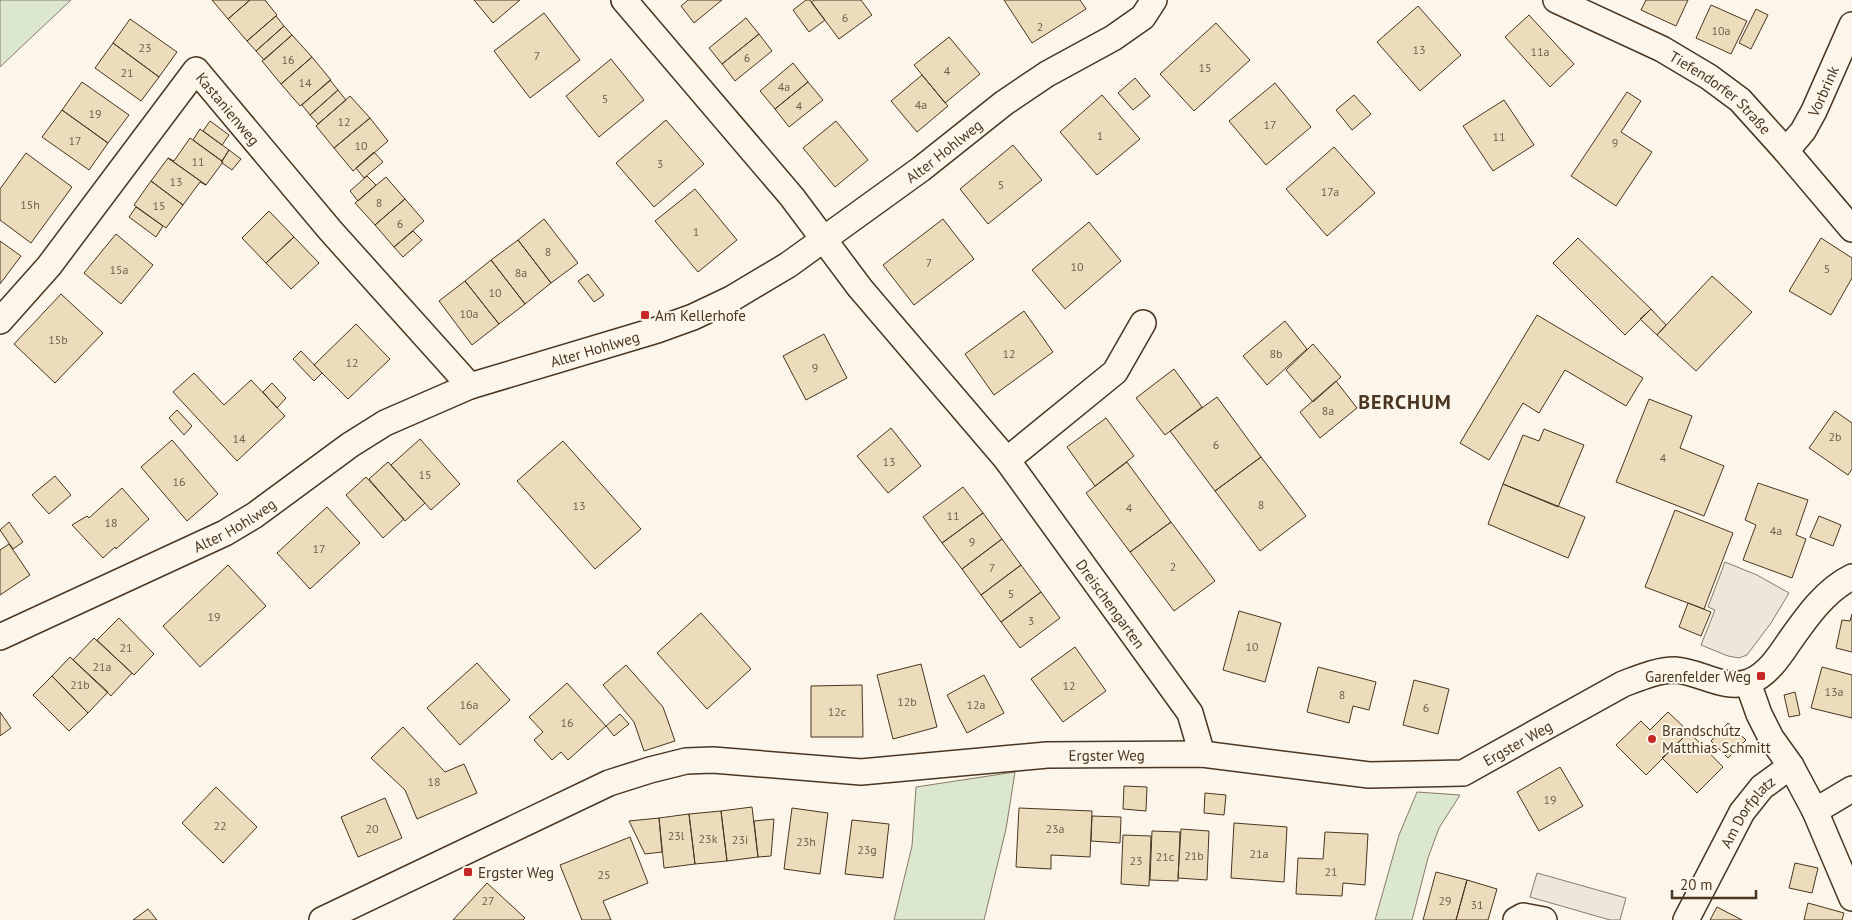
<svg xmlns="http://www.w3.org/2000/svg" width="1852" height="920" viewBox="0 0 1852 920" font-family="'PT Sans',sans-serif">
<style>
.green{fill:#dce7d0;stroke:#887966}
.parking{fill:#ede7d9;stroke:#887966}
.building{fill:#ecdcbc;stroke:#4a3520}
.lines{fill:none;stroke-linecap:round;stroke-linejoin:round}
.street-casing{stroke:#4a3520;stroke-width:28}
.street{stroke:#fbf6e9;stroke-width:25}
.poi-dot{fill:#c62828;stroke:#fbf6e9;stroke-width:2}
.labels{text-anchor:middle;dominant-baseline:central;stroke-width:4;stroke-linejoin:round;paint-order:stroke}
.number-label{font-size:12px;fill:#725f47}
.street-label{font-size:15px;fill:#4a3520;stroke:#fbf6e9}
.poi-label{font-size:15px;fill:#4a3520;stroke:#fbf6e9;text-anchor:start}
.district-label{font-size:20px;font-weight:bold;letter-spacing:1px;fill:#4a3520;stroke:#fbf6e9}
</style>
<rect width="100%" height="100%" fill="#fbf6e9"/>
<path class="green" d="M0 0H71L0 67Z
M1015 772 1006 829 984 920H894L912 846 916 787Z
M1417 792 1460 795 1439 828 1428 858 1412 920H1375L1399 835Z"/>
<path class="parking" d="M1725 562 1757 575 1789 593 1771 623 1747 655 1739 658 1728 656 1701 645 1715 610 1708 607Z
M1537 873 1626 898 1620 920H1610L1530 897Z"/>
<path class="building" d="M212 0H250L228 19Z
M250 0H265L277 15 247 41 228 19Z
M474 0H520L493 23Z
M688 0H722L694 23 681 6Z
M806 0H810L825 20 809 32 793 10Z
M814 0H861L872 15 839 39 811 2Z
M1004 0H1080L1086 9 1032 43Z
M1646 0H1688L1676 26 1641 10Z
M1711 5 1747 21 1731 54 1696 38Z
M1418 6 1461 55 1420 91 1377 42Z
M1756 9 1768 15 1751 49 1739 43Z
M544 13 580 60 530 98 494 51Z
M1529 15 1574 64 1550 87 1505 37Z
M276 16 284 26 256 51 247 41Z
M746 18 759 34 722 64 709 48Z
M130 19 177 52 159 77 113 43Z
M1216 23 1250 60 1194 111 1160 74Z
M284 26 292 35 264 60 256 51Z
M759 34 772 51 735 81 722 64Z
M292 35 312 57 281 84 262 61Z
M949 37 980 74 945 103 914 65Z
M113 43 159 77 141 101 95 68Z
M312 57 331 80 300 106 281 84Z
M611 59 644 100 599 137 566 96Z
M793 63 808 82 775 109 760 91Z
M922 75 948 106 917 132 891 101Z
M1135 78 1150 96 1133 110 1118 93Z
M330 80 338 90 310 115 302 105Z
M82 82 129 115 108 143 62 110Z
M808 82 823 100 789 127 775 109Z
M1275 83 1311 127 1266 165 1229 121Z
M338 90 346 100 318 124 310 115Z
M1627 92 1641 101 1621 132 1652 152 1616 206 1571 176Z
M1102 95 1140 139 1097 175 1060 132Z
M1354 95 1371 114 1352 130 1336 110Z
M350 96 370 118 334 148 316 126Z
M1504 100 1534 145 1493 171 1463 126Z
M62 110 108 143 89 170 42 137Z
M370 118 388 141 353 171 334 148Z
M666 120 704 164 654 207 616 163Z
M210 121 229 135 222 145 203 131Z
M836 121 868 160 835 187 803 148Z
M200 129 229 150 222 161 193 140Z
M190 138 223 162 206 185 168 158 174 161Z
M1013 145 1042 180 988 224 960 189Z
M1334 147 1375 193 1327 236 1286 189Z
M229 150 241 159 232 170 222 163V161Z
M374 152 383 162 364 178 356 168Z
M26 153 72 187 31 243 0 220V189Z
M168 158 206 185 200 182 183 205 151 181Z
M367 176 376 185 358 201 350 191Z
M386 177 405 199 375 225 355 203Z
M151 181 183 205 166 228 134 205Z
M695 189 737 240 698 272 655 221Z
M405 199 424 221 394 247 375 225Z
M136 207 163 226 156 237 129 217Z
M269 211 294 237 266 263 242 238Z
M544 219 578 263 551 283 518 240Z
M943 219 974 259 914 305 883 265Z
M1089 222 1121 261 1065 309 1032 270Z
M413 231 422 240 403 257 394 247Z
M116 234 153 265 121 304 84 273Z
M294 237 319 263 291 289 266 263Z
M1578 238 1651 309 1625 335 1553 263Z
M1821 238 1852 258V278L1831 315 1789 291Z
M518 240 551 283 525 304 491 260Z
M0 241 21 256 0 284Z
M491 260 525 304 499 324 465 281Z
M588 274 604 295 594 302 578 281Z
M1712 276 1752 312 1696 371 1657 335Z
M465 281 499 324 472 345 439 301Z
M61 294 103 333 55 383 14 344Z
M1651 309 1666 325 1657 335 1640 319Z
M1024 311 1053 352 994 395 965 354Z
M1537 315 1643 378 1626 406 1565 370 1539 413 1523 403 1489 460 1460 443Z
M1285 321 1307 349 1267 385 1243 356Z
M356 324 390 359 348 399 314 365Z
M824 334 847 378 806 400 783 356Z
M1313 344 1341 377 1313 402 1286 370Z
M301 351 322 373 314 381 293 359Z
M1174 369 1202 407 1165 435 1136 398Z
M194 373 224 405 251 380 285 416 237 461 173 392Z
M1336 381 1357 408 1320 438 1300 412Z
M272 383 286 398 277 408 263 392Z
M1217 397 1261 457 1215 491 1170 431Z
M1649 399 1692 416 1680 448 1724 466 1704 516 1616 482Z
M177 410 192 426 184 435 169 418Z
M1835 411 1852 423V469L1848 475 1809 448Z
M1106 418 1134 456 1095 486 1067 447Z
M891 428 921 466 888 493 857 456Z
M1544 429 1584 445 1558 507 1503 484 1523 435 1539 441Z
M420 439 460 484 431 510 391 465Z
M172 440 218 494 187 521 141 467Z
M563 441 641 529 595 569 517 481Z
M1261 457 1306 516 1260 551 1215 491Z
M388 462 425 503 405 521 369 479Z
M1127 462 1171 522 1130 552 1086 493Z
M55 476 71 495 49 514 32 495Z
M366 477 404 519 383 538 346 495Z
M1758 483 1808 500 1796 535 1806 539 1792 578 1743 560 1756 525 1745 520Z
M1503 484 1585 517 1568 558 1488 524Z
M963 487 983 513 942 543 923 517Z
M122 488 149 519 116 549 115 547 103 558 72 525 87 516 89 518Z
M327 507 360 543 310 589 277 553Z
M1675 510 1733 533 1704 609 1645 587Z
M983 513 1002 539 962 569 942 543Z
M1819 516 1841 525 1833 546 1810 537Z
M9 522 23 542 13 549 0 530Z
M1171 522 1215 581 1174 611 1130 552Z
M1002 539 1021 565 981 595 962 569Z
M9 544 30 575 0 595V550Z
M228 565 266 606 200 667 163 626Z
M1021 565 1041 592 1001 622 981 595Z
M1041 592 1060 618 1020 648 1001 622Z
M1688 603 1711 612 1701 636 1679 627Z
M1239 611 1281 623 1265 682 1223 670Z
M701 613 751 669 707 709 657 653Z
M1852 614V652L1836 648 1842 620 1850 621Z
M119 618 154 654 134 675 97 640Z
M94 638 132 673 111 696 73 660Z
M1075 647 1106 691 1063 722 1031 679Z
M70 657 108 692 88 713 52 676Z
M477 663 510 700 460 745 427 708Z
M921 664 937 727 893 739 877 675Z
M626 665 663 707 675 741 644 751 634 722 603 685Z
M1318 667 1376 682 1369 710 1353 706 1349 723 1307 712Z
M1822 667 1852 675V718L1811 708Z
M984 675 1004 713 967 733 947 695Z
M52 676 88 713 69 731 33 695Z
M1414 680 1449 689 1438 734 1403 725Z
M567 683 606 726 568 760 561 752 552 760 534 740 543 732 529 717Z
M862 685 863 737H811V686Z
M1795 692 1800 715 1789 717 1784 695Z
M0 712 11 728 0 736Z
M1668 712 1689 732 1646 775 1616 745 1641 721 1650 730Z
M620 714 629 724 614 736 606 726Z
M1728 723 1746 740 1728 758 1711 741Z
M403 727 445 772 464 764 477 793 417 819 405 790 371 758Z
M1689 732 1723 767 1697 793 1662 758Z
M1560 767 1583 806 1539 831 1517 792Z
M1124 786 1147 787 1146 811 1123 809Z
M216 787 257 827 223 863 182 823Z
M1205 793 1226 795 1224 815 1204 813Z
M385 798 402 838 358 857 341 817Z
M752 807 758 857 727 861 721 811Z
M792 808 828 813 820 874 784 869Z
M1019 808 1092 811 1090 857 1051 855V869L1016 867Z
M721 811 727 861 695 864 689 814Z
M689 814 695 864 664 868 659 818Z
M1092 816 1121 817 1120 843 1091 841Z
M659 818 662 852 645 854 629 821Z
M774 819 771 856 758 857 754 821Z
M852 820 889 824 883 878 845 874Z
M1234 823 1287 827 1284 882 1231 878Z
M1181 829 1209 831 1207 880 1178 878Z
M1152 831 1180 832 1178 881 1150 880Z
M1325 832 1368 834 1365 885 1343 883 1342 896 1296 894 1298 858 1323 859Z
M1123 835 1151 836 1149 886 1121 884Z
M630 837 648 883 603 901 611 920H582L560 865Z
M1795 863 1818 868 1812 893 1789 888Z
M1436 872 1467 880 1456 920H1423Z
M1467 880 1497 889 1488 920H1456Z
M487 883 525 918 523 920H453Z
M1808 903 1844 913 1842 920H1804Z
M1717 907 1742 920H1710Z
M148 909 157 920H133Z"/>
<g class="lines">
<defs>
<g id="street">
<path id="s1" d="M624 0 792 197 860 288 1007 460 1190 713 1202 754"/>
<path id="s2" d="M1556 0 1662 49 1709 77 1740 100 1786 151 1852 229"/>
<path id="s3" d="M1786 151 1803 131 1814 111 1852 25"/>
<path id="s4" d="M0 321 49 266 196 70 330 230 470 386"/>
<path d="M1007 460 1115 372 1143 323"/>
<path id="s5" d="M0 637 225 533 255 515 350 445 385 423 470 386 657 330 693 317 731 299 788 265 824 239 921 169 1004 103 1047 74 1113 38 1143 17 1154 0"/>
<path d="M1748 683 1759 714 1771 738 1791 766 1815 811 1852 898"/>
<path d="M1815 811 1852 789"/>
<path id="s6" d="M322 920 609 783 650 770 686 761 713 760 861 772 1047 755 1202 754 1369 775 1463 773 1623 684C1639 678 1657 670 1675 670 1699 671 1724 691 1749 682 1767 675 1779 657 1789 642 1806 618 1825 590 1852 577"/>
<path d="M1516 920 1523 916 1544 920"/>
<path id="s7" d="M1686 920 1742 812 1762 787 1791 766"/>
</g>
</defs>
<use href="#street" class="street-casing"/>
<use href="#street" class="street"/>
</g>
<g class="poi-dot">
<rect x="640" y="310" width="10" height="10" rx="2.5"/>
<rect x="1756" y="671" width="10" height="10" rx="2.5"/>
<circle cx="1652" cy="739" r="5"/>
<rect x="463" y="867" width="10" height="10" rx="2.5"/>
</g>
<g class="labels">
<g class="number-label">
<text x="845" y="17">6</text>
<text x="1040" y="26">2</text>
<text x="1721" y="30">10a</text>
<text x="145" y="47">23</text>
<text x="1419" y="49">13</text>
<text x="1540" y="51">11a</text>
<text x="537" y="55">7</text>
<text x="747" y="57">6</text>
<text x="288" y="59">16</text>
<text x="1205" y="67">15</text>
<text x="947" y="70">4</text>
<text x="127" y="72">21</text>
<text x="305" y="82">14</text>
<text x="784" y="86">4a</text>
<text x="605" y="98">5</text>
<text x="921" y="104">4a</text>
<text x="799" y="105">4</text>
<text x="95" y="113">19</text>
<text x="344" y="121">12</text>
<text x="1270" y="124">17</text>
<text x="1100" y="135">1</text>
<text x="1499" y="136">11</text>
<text x="75" y="140">17</text>
<text x="1615" y="142">9</text>
<text x="361" y="145">10</text>
<text x="198" y="161">11</text>
<text x="660" y="163">3</text>
<text x="176" y="181">13</text>
<text x="1001" y="184">5</text>
<text x="1330" y="191">17a</text>
<text x="379" y="202">8</text>
<text x="30" y="204">15h</text>
<text x="159" y="205">15</text>
<text x="400" y="223">6</text>
<text x="696" y="231">1</text>
<text x="548" y="251">8</text>
<text x="929" y="262">7</text>
<text x="1077" y="266">10</text>
<text x="1827" y="268">5</text>
<text x="119" y="269">15a</text>
<text x="521" y="272">8a</text>
<text x="495" y="292">10</text>
<text x="469" y="313">10a</text>
<text x="58" y="339">15b</text>
<text x="1009" y="353">12</text>
<text x="1276" y="353">8b</text>
<text x="352" y="362">12</text>
<text x="815" y="367">9</text>
<text x="1328" y="410">8a</text>
<text x="1835" y="436">2b</text>
<text x="239" y="438">14</text>
<text x="1216" y="444">6</text>
<text x="1663" y="457">4</text>
<text x="889" y="461">13</text>
<text x="425" y="474">15</text>
<text x="179" y="481">16</text>
<text x="1261" y="504">8</text>
<text x="579" y="505">13</text>
<text x="1129" y="507">4</text>
<text x="953" y="515">11</text>
<text x="111" y="522">18</text>
<text x="1776" y="530">4a</text>
<text x="972" y="541">9</text>
<text x="319" y="548">17</text>
<text x="1173" y="566">2</text>
<text x="992" y="567">7</text>
<text x="1011" y="593">5</text>
<text x="214" y="616">19</text>
<text x="1031" y="620">3</text>
<text x="1252" y="646">10</text>
<text x="126" y="647">21</text>
<text x="102" y="666">21a</text>
<text x="80" y="684">21b</text>
<text x="1069" y="685">12</text>
<text x="1834" y="691">13a</text>
<text x="1342" y="694">8</text>
<text x="907" y="701">12b</text>
<text x="469" y="704">16a</text>
<text x="976" y="704">12a</text>
<text x="1426" y="707">6</text>
<text x="837" y="711">12c</text>
<text x="567" y="722">16</text>
<text x="434" y="781">18</text>
<text x="1550" y="799">19</text>
<text x="220" y="825">22</text>
<text x="372" y="828">20</text>
<text x="1055" y="828">23a</text>
<text x="676" y="835">23l</text>
<text x="708" y="838">23k</text>
<text x="740" y="839">23i</text>
<text x="806" y="841">23h</text>
<text x="867" y="849">23g</text>
<text x="1259" y="853">21a</text>
<text x="1194" y="855">21b</text>
<text x="1165" y="856">21c</text>
<text x="1136" y="860">23</text>
<text x="1331" y="871">21</text>
<text x="604" y="874">25</text>
<text x="488" y="900">27</text>
<text x="1445" y="900">29</text>
<text x="1477" y="904">31</text>
</g>
<g class="street-label">
<text stroke="none"><textPath href="#s3" startOffset="71">Vorbrink</textPath></text>
<text stroke="none"><textPath href="#s2" startOffset="190">Tiefendorfer Straße</textPath></text>
<text stroke="none"><textPath href="#s4" startOffset="369">Kastanienweg</textPath></text>
<text stroke="none"><textPath href="#s5" startOffset="1070">Alter Hohlweg</textPath></text>
<text stroke="none"><textPath href="#s5" startOffset="665">Alter Hohlweg</textPath></text>
<text stroke="none"><textPath href="#s5" startOffset="260">Alter Hohlweg</textPath></text>
<text stroke="none"><textPath href="#s1" startOffset="776">Dreischengarten</textPath></text>
<text stroke="none"><textPath href="#s6" startOffset="1240">Ergster Weg</textPath></text>
<text stroke="none"><textPath href="#s6" startOffset="820">Ergster Weg</textPath></text>
<text stroke="none"><textPath href="#s7" startOffset="125">Am Dorfplatz</textPath></text>
</g>
<g class="poi-label">
<text x="655" y="315">Am Kellerhofe</text>
<text x="1751" y="676" text-anchor="end">Garenfelder Weg</text>
<text x="1662" y="730">Brandschutz<tspan x="1662" dy="17">Matthias Schmitt</tspan></text>
<text x="478" y="872">Ergster Weg</text>
</g>
<g class="district-label">
<text x="1405" y="402">BERCHUM</text>
</g>
</g>
<path d="M1672 890v8h84v-8" fill="none" stroke="#4a3520" stroke-width="2.5"/>
<text x="1680" y="890" font-size="15" fill="#4a3520" stroke="#fbf6e9" stroke-width="4" paint-order="stroke">20 m</text>
</svg>
